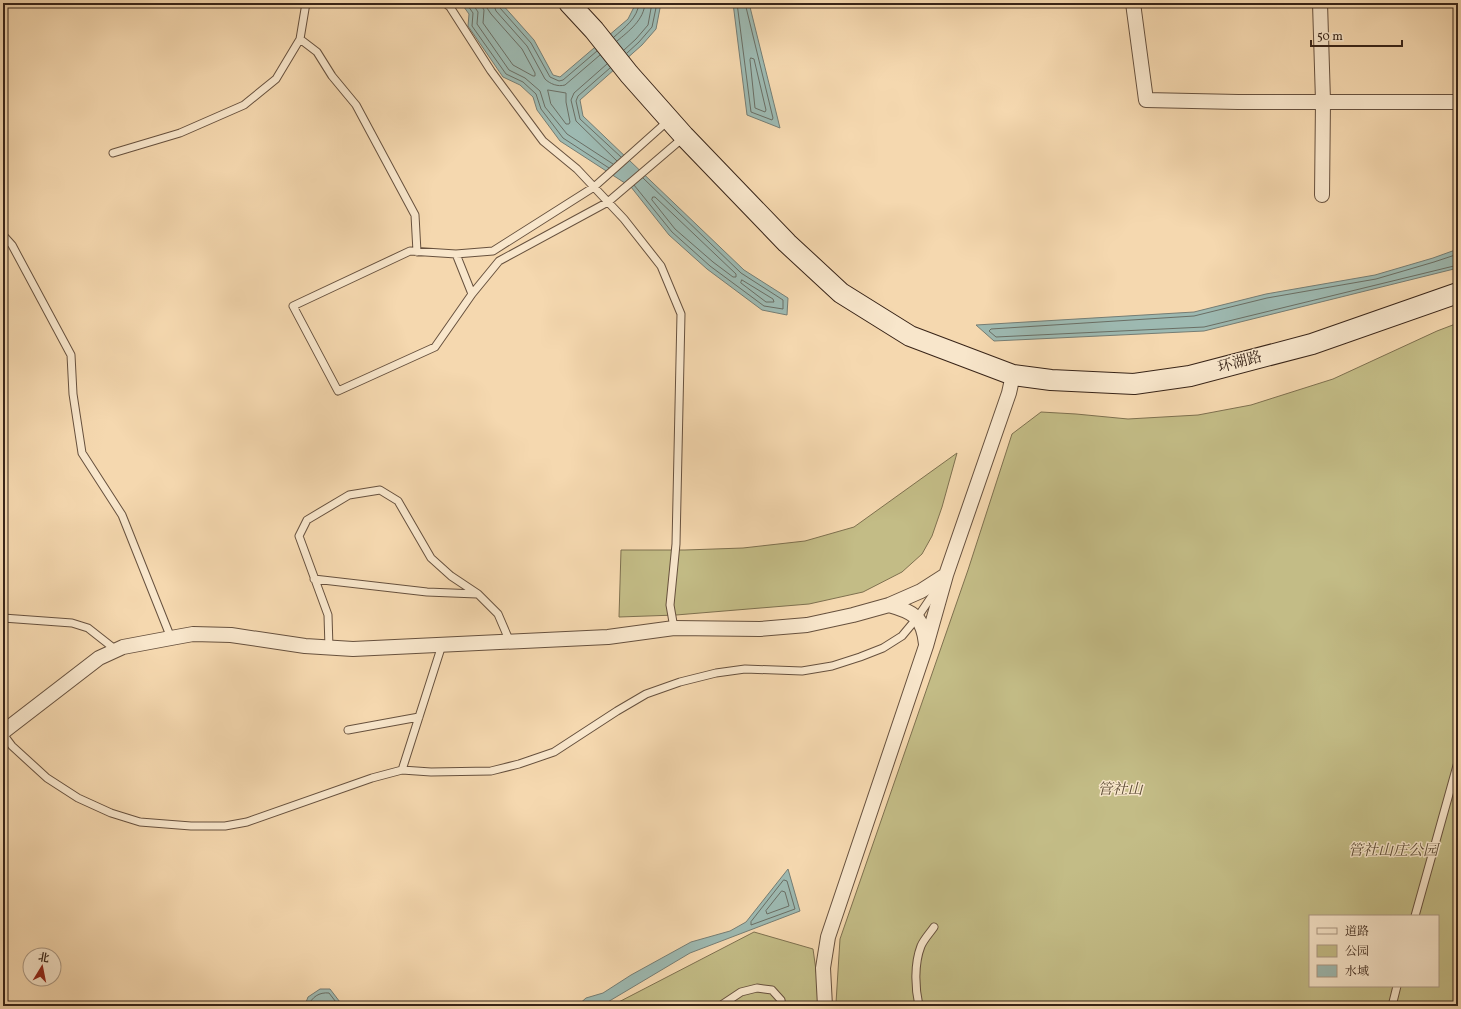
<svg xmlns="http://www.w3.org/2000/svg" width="1461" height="1009" viewBox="0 0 1461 1009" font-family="Vollkorn,'Noto Serif SC',serif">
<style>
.green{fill:#c3bc86;stroke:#7e704f;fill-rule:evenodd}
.water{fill:#9db9b1;stroke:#757d74}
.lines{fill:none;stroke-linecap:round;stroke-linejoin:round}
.shore{stroke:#6a6e64;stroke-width:1}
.lane-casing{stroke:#67513e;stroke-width:9}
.street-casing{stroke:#67513e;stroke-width:16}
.secondary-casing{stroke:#382418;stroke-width:22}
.lane{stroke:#f8e6cb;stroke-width:7}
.street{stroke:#f8e6cb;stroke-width:14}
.secondary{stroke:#f8e6cb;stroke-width:20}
.labels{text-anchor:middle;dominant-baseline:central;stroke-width:3;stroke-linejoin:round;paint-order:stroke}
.street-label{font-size:15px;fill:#382418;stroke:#f8e6cb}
.park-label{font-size:15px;font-style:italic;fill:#5b4a34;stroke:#f8e6cb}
</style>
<rect width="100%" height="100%" fill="#f5d8af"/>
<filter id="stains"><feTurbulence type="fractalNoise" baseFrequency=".005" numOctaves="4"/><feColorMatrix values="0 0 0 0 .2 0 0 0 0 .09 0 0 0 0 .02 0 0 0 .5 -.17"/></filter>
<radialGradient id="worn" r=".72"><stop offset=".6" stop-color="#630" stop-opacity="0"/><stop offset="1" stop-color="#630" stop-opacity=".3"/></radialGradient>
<path class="green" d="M1458 323V1006H837L836 1003 840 939 968 570 1012 434 1041 412 1076 414 1128 419 1198 415 1251 405 1333 379 1437 331ZM1310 916H1438V986H1310Z
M957 453 942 507 932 536 922 554 902 572 863 592 809 604 676 615 619 617 621 550H685L743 548 805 541 854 527Z
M754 932 813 949 821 1006H611Z"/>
<path class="water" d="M461 3H501L534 40 553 75 560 77 628 19 636 3H661L656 29 642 45 580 100 583 116 744 270 788 298 787 315 762 310 707 269 669 235 631 187 560 141 537 110 533 97 520 85 503 77 468 26 469 14Z
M733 3H749L780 128 747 115Z
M1458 249V268L1204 331 994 341 976 325 1194 312 1266 294 1375 275 1433 258Z
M788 869 800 911 690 953 601 1006H577L586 998 603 993 631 975 691 942 730 931 746 922Z
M320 989H330L343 1006H302L305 1005 308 997Z"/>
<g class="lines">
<path class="shore" d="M466 3 473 13 472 26 506 74 523 82 536 94 541 109 563 138 609 168
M472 3 478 12 477 24 509 70 525 78 540 91 545 107 567 134 613 164
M480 3 484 10 483 23 513 65 533 76H535V73L522 49 491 14 487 8V3
M493 3 496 11 527 46 545 79C550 84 558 87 565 85L600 55
M498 3 500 8 531 43 550 77 559 81 563 80 597 51
M737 3 751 112 772 120 773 118 745 3
M614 37C624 28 638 18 639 3
M617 41C629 31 644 20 645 3
M624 50 636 39 648 25 652 3
M627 53 639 42 652 27 657 3
M751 58 754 59 766 110 765 112 755 108 750 60Z
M607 64 574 93 571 100 576 121 617 161
M610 68 578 96 576 101 580 119 621 157
M548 90 566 93V102L570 122 569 124H566L551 104Z
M634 185 672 232 710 266 764 306 783 309V300L741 273 643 178
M653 197H655L736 274V277H733L713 262 675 229 652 200Z
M1458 254 1434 262 1376 279 1267 298 1194 316 991 329 989 331 996 337 1204 327 1458 265
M742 280 773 299 774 302H766L741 283Z
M784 880 787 881 795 909 751 925V922Z
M782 891 785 892 789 906 767 914 766 911Z
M308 1006C312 997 319 992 329 993L339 1006"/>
<defs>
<path id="lane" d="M445 3 450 7 491 71 543 141 577 169 624 219 661 266 681 314 676 544 670 605 674 628
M300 39 317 52 332 76 356 105 415 215 417 252
M669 120 594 187 493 251 456 254 410 251 293 306 338 391 435 347 472 294 499 261 608 202 684 137
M113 153 180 133 244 105 276 79 300 39 306 3
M3 235 12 245 71 355 73 394 82 453 122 515 171 638
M456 254 472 294
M314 579 427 592 477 594
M3 618 72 623 88 628 116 650
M329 648 328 615 299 536 307 520 349 495 380 490 398 501 431 558 451 576 478 594 498 614 510 642
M348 730 419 717
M3 734 12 746 47 778 78 798 111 813 140 822 191 826H225L247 822 372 778 402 770 431 772 491 771 519 764 554 752 617 711 646 694 680 682 716 673 745 669 802 671 832 666 860 657 883 648 902 636 917 618 938 587
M402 770 442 645
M1415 916 1458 762
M720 1006 741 992 757 988 772 990 781 1000 782 1006
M919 1006C915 988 914 964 921 946 924 939 930 933 934 927
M1392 1006 1397 986"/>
<path id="street" d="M1133 3 1146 100 1238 102H1458
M1320 3 1323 101 1322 195
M889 605C914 612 923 617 926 644
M3 732 99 658 123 647 171 638 193 634 231 635 305 646 353 649 608 637 674 628 760 629 807 625 853 615 889 605 921 591 946 575
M825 1006 823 968 828 937 926 646 946 575 1009 393 1013 375"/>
<path id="secondary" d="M569 3 594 30 629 74 684 136 787 243 841 293 910 336 1013 375 1051 380 1134 384 1190 376 1312 344 1458 293"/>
</defs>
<use href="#lane" class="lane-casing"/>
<use href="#street" class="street-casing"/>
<use href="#secondary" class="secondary-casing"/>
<use href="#lane" class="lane"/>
<use href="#street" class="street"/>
<use href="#secondary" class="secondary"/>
</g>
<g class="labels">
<g class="street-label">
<text transform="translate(1240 363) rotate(-15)">环湖路</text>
</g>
<g class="park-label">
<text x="1120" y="790">管社山</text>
<text x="1393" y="851">管社山庄公园</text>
</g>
</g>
<rect width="1461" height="1009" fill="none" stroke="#f5d8af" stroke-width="16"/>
<rect x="4" y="4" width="1453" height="1001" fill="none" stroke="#382418" stroke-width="2"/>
<rect x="8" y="8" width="1445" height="993" fill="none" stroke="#382418"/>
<rect x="1309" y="915" width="130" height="72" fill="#f8e6cb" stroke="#ab9883"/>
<rect x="1317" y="928" width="20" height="6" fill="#f8e6cb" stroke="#ab9883"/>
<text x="1345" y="935" font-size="12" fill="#382418">道路</text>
<rect x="1317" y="945" width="20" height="12" fill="#c3bc86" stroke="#ab9883"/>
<text x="1345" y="955" font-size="12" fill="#382418">公园</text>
<rect x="1317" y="965" width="20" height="12" fill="#9db9b1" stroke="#ab9883"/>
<text x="1345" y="975" font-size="12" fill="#382418">水域</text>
<g transform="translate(42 967) rotate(10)"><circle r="19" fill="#f8e6cb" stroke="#ab9883"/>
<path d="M0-3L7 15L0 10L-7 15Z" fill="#8f2418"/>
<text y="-6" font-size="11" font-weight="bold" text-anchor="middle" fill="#382418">北</text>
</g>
<path d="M1311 40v6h91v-6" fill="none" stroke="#382418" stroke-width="2"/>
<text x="1317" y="40" font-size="12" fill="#382418" stroke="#f8e6cb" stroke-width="3" paint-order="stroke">50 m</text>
<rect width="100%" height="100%" filter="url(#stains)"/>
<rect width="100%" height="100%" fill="url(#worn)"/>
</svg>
